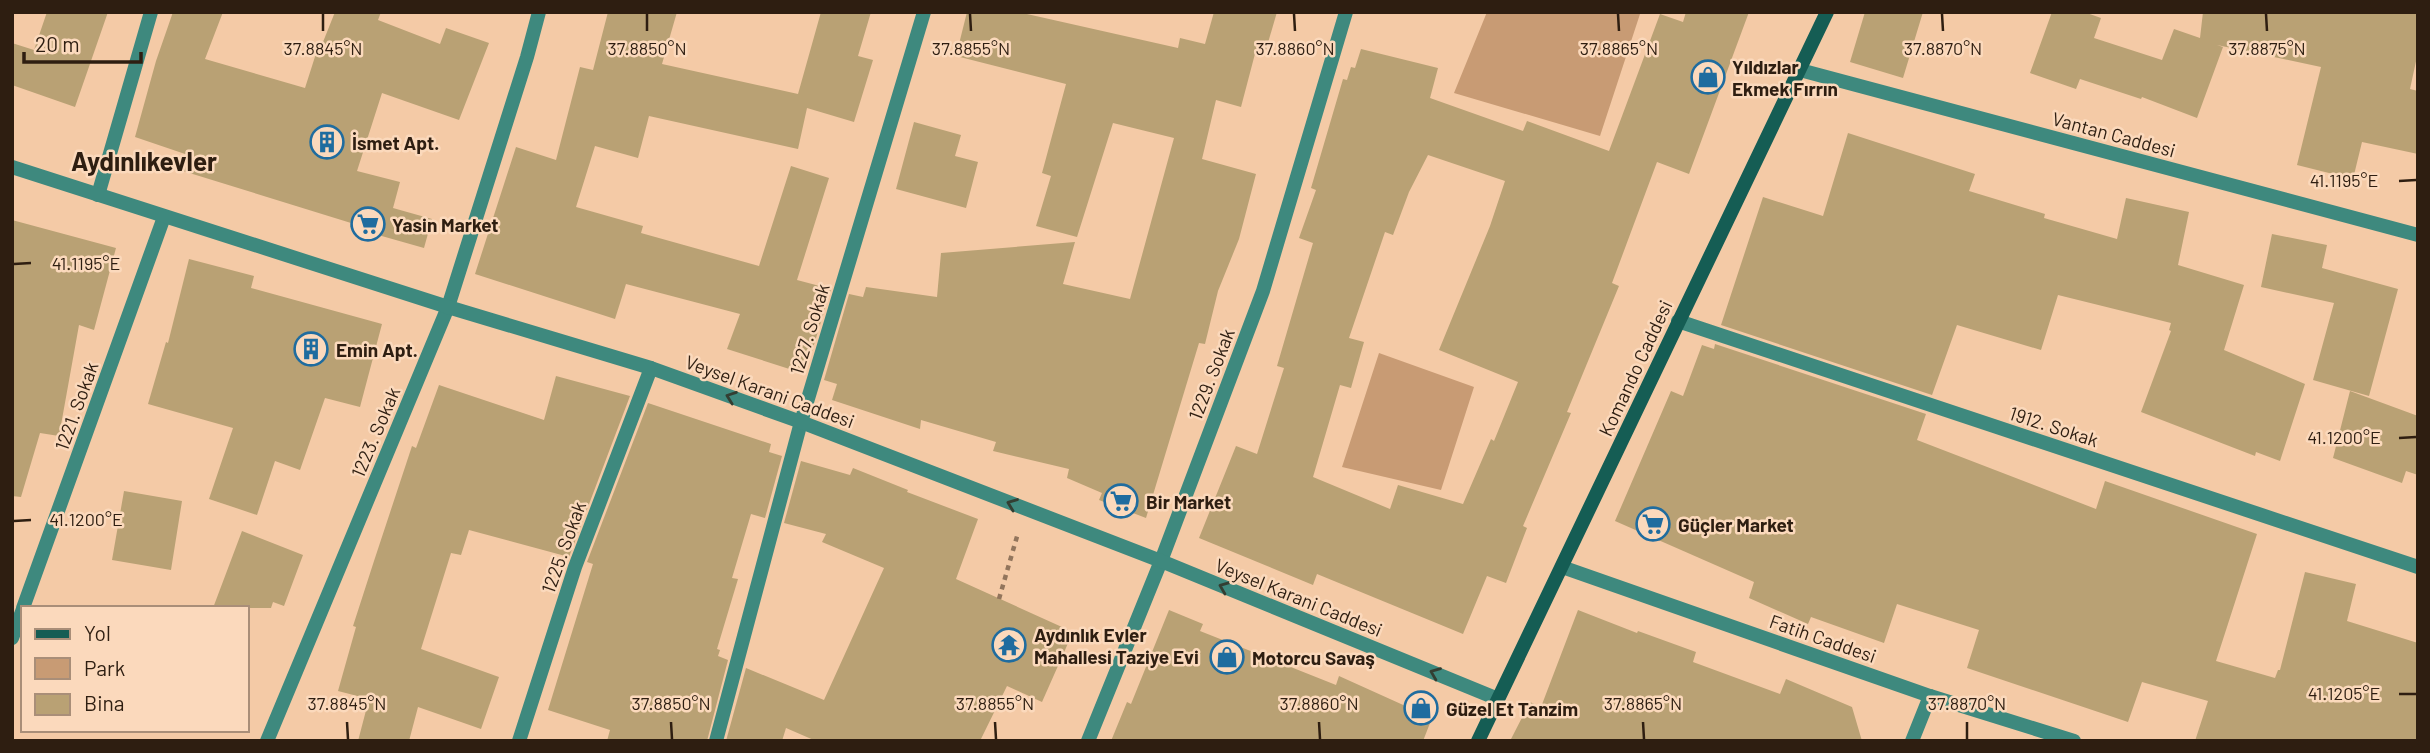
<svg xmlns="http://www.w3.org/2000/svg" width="2430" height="753" viewBox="0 0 2430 753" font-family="Barlow,sans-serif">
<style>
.green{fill:#c89b74}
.building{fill:#b9a174;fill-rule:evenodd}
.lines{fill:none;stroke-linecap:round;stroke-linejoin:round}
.path{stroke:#92755c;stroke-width:4.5;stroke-dasharray:5 5;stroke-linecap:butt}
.minor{stroke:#3e897e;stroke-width:14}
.tertiary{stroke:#3e897e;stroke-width:14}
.secondary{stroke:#155d54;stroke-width:14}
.oneway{stroke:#333e32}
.ticks{fill:none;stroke:#2e1e11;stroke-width:2.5}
.labels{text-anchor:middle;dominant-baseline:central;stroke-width:5;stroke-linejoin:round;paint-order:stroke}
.poi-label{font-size:19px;font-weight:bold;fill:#2e1e11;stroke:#fbd9bc;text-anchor:start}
.street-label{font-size:19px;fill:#2e1e11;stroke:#fbd9bc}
.district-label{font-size:26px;font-weight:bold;fill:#2e1e11;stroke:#fbd9bc}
.ticks-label{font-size:18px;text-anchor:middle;fill:#2e1e11;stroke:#fbd9bc;stroke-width:5;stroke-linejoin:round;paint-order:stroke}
</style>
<rect width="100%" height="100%" fill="#f4caa6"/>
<path class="green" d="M1487 12 1640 14 1600 136 1454 93Z
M1379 353 1474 387 1441 490 1342 467Z"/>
<path class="building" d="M47 12H108L75 107 12 85V43L34 50Z
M173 12H223L205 59 305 88 320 41 323 42 335 12H381L378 20 440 44 446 28 489 43 459 120 382 93 357 171 400 182 393 208 432 219 424 248 350 227 351 223 183 171 188 155 135 137 156 61Z
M608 12H677L662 64 798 94 821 12H871L858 56 873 60 854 122 807 108 798 149 649 116 638 158 595 146 576 207 643 226 641 233 759 266 791 166 829 178 797 280 831 289 805 374 727 349 740 314 626 284 615 319 475 274 516 147 556 160 580 67 593 70Z
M967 12H1018L1178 48 1180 38 1205 44 1214 12H1277L1265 53 1256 50 1241 107 1216 100 1202 159 1256 174 1239 239 1218 291 1205 344 1199 343 1146 518 1099 500 1102 493 1067 478 1069 469 993 451 996 442 921 420 920 429 832 400 837 384 824 380 849 294 863 297 866 287 937 297 941 253 1075 242 1063 284 1130 299 1174 138 1113 123 1077 237 1036 226 1051 176 1042 173 1066 84 956 56Z
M1686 12H1749L1689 174 1657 162 1612 283 1619 286 1567 412 1571 413 1523 526 1527 528 1506 583 1487 576 1463 634 1317 574 1313 585 1199 538 1236 446 1257 454 1284 368 1277 366 1313 243 1299 238 1316 190 1311 188 1343 79 1347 80 1351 67 1355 68 1361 49 1438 68 1430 98 1523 131 1527 121 1609 151 1660 14 1683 22ZM1428 155 1505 181 1490 226 1439 350 1518 382 1494 441 1491 439 1463 504 1398 485 1390 509 1313 477 1340 385 1351 388 1364 342 1349 338 1385 232 1393 235 1409 192Z
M1865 12H1923L1903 78 1850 62Z
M2052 12H2084L2101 18 2094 38 2162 60 2174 29 2200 38 2203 12H2418V52L2410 89 2418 91V154L2362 142 2353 179 2297 165 2321 67 2217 45 2223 47 2197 118 2142 97 2141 99 2080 79 2076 89 2030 73Z
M914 122 961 135 955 156 978 162 966 208 896 189Z
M1848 133 1975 174 1969 191 2045 214 2044 218 2117 239 2126 198 2189 212 2178 265 2244 285 2224 350 2305 384 2280 461 2256 452 2255 456 2141 412 2171 331 2169 330 2171 323 2058 295 2041 350 1957 325 1932 395 1721 325 1763 197 1823 216Z
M12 220 116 248 94 330 79 325 59 436 40 433 21 497 12 496Z
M2272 234 2327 245 2322 268 2398 289 2369 396 2313 380 2334 303 2261 287Z
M189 259 254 276 251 288 382 324 360 407 325 398 300 470 275 461 257 515 209 499 233 428 148 404 166 342 168 343Z
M1715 344 1926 414 1917 440 2096 509 2105 481 2257 534 2216 661 2275 678 2278 670H2280L2305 572 2356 584 2347 621 2418 643V741H2195L2208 701 2142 682 2128 722 1967 668 1979 630 1897 604 1884 643 1811 617 1808 624 1749 598 1754 582 1615 521 1671 391 1683 396 1702 345 1714 349Z
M556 376 630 396 569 557 469 530 461 555 451 553 421 649 499 677 481 729 418 707 409 741H358L369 699 338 691 356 627 353 626 374 561 412 446 416 448 439 385 544 420Z
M2350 391 2418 416V475L2406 471 2402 483 2333 458Z
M648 403 771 444 769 452 782 456 765 518 751 514 732 578 738 579 717 649 720 650 718 656 728 660 707 741H607L610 730 548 710 593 564 587 562Z
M801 461 850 475 853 468 908 490 907 492 978 519 956 579 1073 632 1042 702 1007 686 980 741H816L786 728 782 741H726L746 668 824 700 884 568 822 542 826 534 784 523Z
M124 491 182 501 171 570 112 560Z
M242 531 303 555 284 606 273 602 271 608H213Z
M1169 610 1203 624 1200 631 1336 685 1339 676 1432 718 1423 741H1111L1127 702 1131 704Z
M1578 610 1637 633 1638 631 1696 652 1693 662 1780 694 1786 679 1852 707 1862 741H1510L1530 702 1541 707Z"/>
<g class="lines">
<path class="path" d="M999 599 1018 533"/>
<path class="minor" d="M98 195 151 12
M1678 321 2418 567
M23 608 164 217
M12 638 23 609
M267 741 448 307 527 57 539 12
M519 741 575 567 651 368
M716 741 801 422 924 12
M1088 741 1161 561 1263 291 1346 12
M1912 741 1930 696"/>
<path class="tertiary" d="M1800 70 2418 235
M12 167 448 307 651 368 801 422 1161 561 1498 699
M1562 567 1930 696 2074 741"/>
<path class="secondary" d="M1478 741 1827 12"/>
</g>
<defs><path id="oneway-chevron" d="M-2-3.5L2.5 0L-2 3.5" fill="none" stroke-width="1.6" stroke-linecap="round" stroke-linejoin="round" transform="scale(1.75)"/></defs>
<g class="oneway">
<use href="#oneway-chevron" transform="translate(731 397) rotate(-160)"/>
<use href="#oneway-chevron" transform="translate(1012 504) rotate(-159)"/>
<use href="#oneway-chevron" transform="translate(1224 587) rotate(-158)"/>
<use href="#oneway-chevron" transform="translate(1435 673) rotate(-158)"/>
</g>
<path class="ticks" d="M323 14V31M647 14V31M970 14 971 31M1294 14 1295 31M1618 14 1619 31M1942 14 1943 31M2266 14 2267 31M2399 181 2416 180M14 264 31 263M2399 438 2416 437M14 521 31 520M2399 694H2416M347 722 348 739M671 722 672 739M995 722 996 739M1319 722 1320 739M1643 722 1644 739M1967 722V739"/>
<defs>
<symbol id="shop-ring" viewBox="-11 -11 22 22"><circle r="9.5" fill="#fbd9bc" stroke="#1f6c9f" stroke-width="1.5"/><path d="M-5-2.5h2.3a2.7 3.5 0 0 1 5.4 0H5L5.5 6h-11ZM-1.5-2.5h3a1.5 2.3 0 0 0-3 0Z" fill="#1f6c9f"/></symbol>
<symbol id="building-ring" viewBox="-11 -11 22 22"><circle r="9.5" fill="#fbd9bc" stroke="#1f6c9f" stroke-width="1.5"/><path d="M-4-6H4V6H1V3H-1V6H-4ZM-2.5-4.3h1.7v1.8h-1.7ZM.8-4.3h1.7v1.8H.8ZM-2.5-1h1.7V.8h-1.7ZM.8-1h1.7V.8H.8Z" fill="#1f6c9f"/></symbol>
<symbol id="supermarket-ring" viewBox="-11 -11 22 22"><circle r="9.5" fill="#fbd9bc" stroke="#1f6c9f" stroke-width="1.5"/><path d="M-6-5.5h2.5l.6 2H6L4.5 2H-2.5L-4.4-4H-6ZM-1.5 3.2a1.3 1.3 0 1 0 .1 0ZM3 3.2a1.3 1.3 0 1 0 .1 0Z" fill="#1f6c9f"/></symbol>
<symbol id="temple-ring" viewBox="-11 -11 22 22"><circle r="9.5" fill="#fbd9bc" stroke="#1f6c9f" stroke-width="1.5"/><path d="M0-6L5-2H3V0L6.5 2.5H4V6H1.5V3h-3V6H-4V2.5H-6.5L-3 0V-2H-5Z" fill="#1f6c9f"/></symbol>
</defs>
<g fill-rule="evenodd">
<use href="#shop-ring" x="1689" y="58" width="38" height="38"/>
<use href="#building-ring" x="308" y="123" width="38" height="38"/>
<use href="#supermarket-ring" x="349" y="205" width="38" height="38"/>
<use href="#building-ring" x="292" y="330" width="38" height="38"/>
<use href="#supermarket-ring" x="1102" y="482" width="38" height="38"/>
<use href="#supermarket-ring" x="1634" y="505" width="38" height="38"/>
<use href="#temple-ring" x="990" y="626" width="38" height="38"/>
<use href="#shop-ring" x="1208" y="638" width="38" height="38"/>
<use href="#shop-ring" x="1402" y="689" width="38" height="38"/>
</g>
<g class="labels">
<g class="poi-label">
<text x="1732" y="66">Yıldızlar<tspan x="1732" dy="22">Ekmek Fırrın</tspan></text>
<text x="352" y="142">İsmet Apt.</text>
<text x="392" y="224">Yasin Market</text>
<text x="336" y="349">Emin Apt.</text>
<text x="1146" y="501">Bir Market</text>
<text x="1678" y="524">Güçler Market</text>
<text x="1034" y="634">Aydınlık Evler<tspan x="1034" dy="22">Mahallesi Taziye Evi</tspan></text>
<text x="1252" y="657">Motorcu Savaş</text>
<text x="1446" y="708">Güzel Et Tanzim</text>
</g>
<g class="street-label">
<text transform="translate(2114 134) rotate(15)">Vantan Caddesi</text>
<text transform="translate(809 329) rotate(-73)">1227. Sokak</text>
<text transform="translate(1635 368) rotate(-65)">Komando Caddesi</text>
<text transform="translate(1211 374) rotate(-69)">1229. Sokak</text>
<text transform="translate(770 391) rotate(20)">Veysel Karani Caddesi</text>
<text transform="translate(76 406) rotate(-70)">1221. Sokak</text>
<text transform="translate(2054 426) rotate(18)">1912. Sokak</text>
<text transform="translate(375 432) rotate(-67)">1223. Sokak</text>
<text transform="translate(563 547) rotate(-70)">1225. Sokak</text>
<text transform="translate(1299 597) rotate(22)">Veysel Karani Caddesi</text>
<text transform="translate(1823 638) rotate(19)">Fatih Caddesi</text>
</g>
<g class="district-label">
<text x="144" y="160">Aydınlıkevler</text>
</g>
</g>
<g class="ticks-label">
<text x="323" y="55">37.8845°N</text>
<text x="647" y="55">37.8850°N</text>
<text x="971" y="55">37.8855°N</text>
<text x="1295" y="55">37.8860°N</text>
<text x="1619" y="55">37.8865°N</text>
<text x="1943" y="55">37.8870°N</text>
<text x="2267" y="55">37.8875°N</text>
<text x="2344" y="187">41.1195°E</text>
<text x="86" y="270">41.1195°E</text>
<text x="2344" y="444">41.1200°E</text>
<text x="86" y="526">41.1200°E</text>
<text x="2344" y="700">41.1205°E</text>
<text x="347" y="710">37.8845°N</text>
<text x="671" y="710">37.8850°N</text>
<text x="995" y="710">37.8855°N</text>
<text x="1319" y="710">37.8860°N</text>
<text x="1643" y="710">37.8865°N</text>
<text x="1967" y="710">37.8870°N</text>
</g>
<rect width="2430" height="753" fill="none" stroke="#2e1e11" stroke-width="28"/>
<rect x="21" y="606" width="228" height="126" fill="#fbd9bc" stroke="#a98e78" stroke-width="2"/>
<rect x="35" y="629" width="35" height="10" fill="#155d54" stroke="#a98e78" stroke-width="2"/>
<text x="84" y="641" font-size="21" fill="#2e1e11">Yol</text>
<rect x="35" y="658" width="35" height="21" fill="#c89b74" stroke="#a98e78" stroke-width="2"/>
<text x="84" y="676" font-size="21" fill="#2e1e11">Park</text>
<rect x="35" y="694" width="35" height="21" fill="#b9a174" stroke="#a98e78" stroke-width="2"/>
<text x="84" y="711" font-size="21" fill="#2e1e11">Bina</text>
<path d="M24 52v10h117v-10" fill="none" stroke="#2e1e11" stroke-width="3.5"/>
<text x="35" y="52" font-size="21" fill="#2e1e11" stroke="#fbd9bc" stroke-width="5" paint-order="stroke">20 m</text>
</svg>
